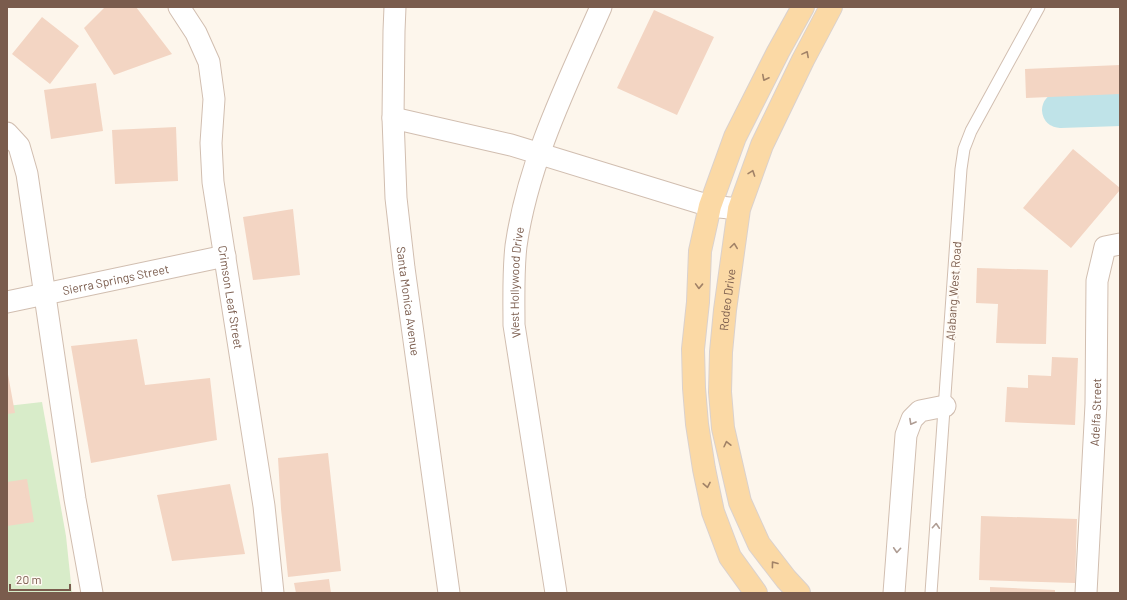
<svg xmlns="http://www.w3.org/2000/svg" width="1127" height="600" viewBox="0 0 1127 600" font-family="Barlow,sans-serif">
<style>
.green{fill:#d8ecc9}
.lines{fill:none;stroke-linecap:round;stroke-linejoin:round}
.river{stroke:#bfe3e8;stroke-width:36}
.building{fill:#f3d5c3}
.service-casing{stroke:#d1beb0;stroke-width:13}
.minor-casing{stroke:#d1beb0;stroke-width:23}
.primary-casing{stroke:#dad1cd;stroke-width:24}
.service{stroke:#fff;stroke-width:11}
.minor{stroke:#fff;stroke-width:21}
.primary{stroke:#fbd9a5;stroke-width:22}
.oneway{stroke:#a18267}
.oneway2{stroke:#af9d94}
.labels{text-anchor:middle;dominant-baseline:central;stroke-width:3.5;stroke-linejoin:round;paint-order:stroke}
.street-label{font-size:12px;fill:#7a5c4d;stroke:#fffaf3}
</style>
<rect width="100%" height="100%" fill="#fdf6ec"/>
<path class="green" d="M42 402 66 536 72 593H7V406Z"/>
<g class="lines">
<path class="river" d="M1060 110 1120 108"/>
</g>
<path class="building" d="M105 7H136L172 54 114 75 84 28Z
M654 10 714 37 677 115 617 88Z
M42 17 79 46 50 84 12 54Z
M1120 65V94L1026 98 1025 69Z
M96 83 103 131 51 139 44 90Z
M176 127 178 181 115 184 112 130Z
M1073 149 1120 188V190L1071 248 1023 208Z
M293 209 300 275 253 280 243 217Z
M977 268 1048 270 1046 344 996 343 998 304 976 303Z
M137 339 145 385 210 378 217 440 91 463 71 346Z
M1052 357 1078 358 1075 425 1005 422 1007 387 1028 388V375L1051 376Z
M7 369 15 413 7 414Z
M328 453 341 571 288 577 281 509 278 458Z
M27 479 34 522 7 526V482Z
M230 484 245 554 172 561 157 495Z
M981 516 1077 519 1075 583 979 580Z
M329 579 331 593H296L294 583Z
M990 587 1055 590V593H990Z"/>
<g class="lines">
<defs>
<path id="service" d="M931 593 961 169 964 149 971 131 1039 7"/>
<g id="minor">
<path id="s1" d="M179 7 196 33 209 62 214 99 211 143 213 182 264 506 273 593"/>
<path id="s2" d="M395 7 394 31 393 118 396 198 404 268 449 593"/>
<path d="M393 118 511 145 710 206 739 209"/>
<path d="M7 133 19 146 27 174 75 499 92 593"/>
<path id="s3" d="M7 302 225 256"/>
<path id="s4" d="M556 593 514 325C514 299 513 272 516 246 528 162 567 84 601 7"/>
<path d="M894 593 906 435 912 419 920 411 945 406"/>
<path id="s5" d="M1086 593 1096 404 1097 281 1105 247 1120 244"/>
</g>
<g id="primary">
<path d="M756 593 730 557 713 512 704 469 697 424 694 388 693 349 698 302 700 251 710 206 735 137 778 52 803 7"/>
<path id="s6" d="M799 593 786 579 759 544 740 502 723 428 720 392 721 352 725 310 739 209 762 145 803 60 831 7"/>
</g>
</defs>
<use href="#service" class="service-casing"/>
<use href="#minor" class="minor-casing"/>
<use href="#primary" class="primary-casing"/>
<use href="#service" class="service"/>
<use href="#minor" class="minor"/>
<use href="#primary" class="primary"/>
</g>
<defs><path id="oneway-chevron" d="M-2-3.5L2.5 0L-2 3.5" fill="none" stroke-width="1.6" stroke-linecap="round" stroke-linejoin="round"/></defs>
<g class="oneway">
<use href="#oneway-chevron" transform="translate(806 54) rotate(-62)"/>
<use href="#oneway-chevron" transform="translate(765 78) rotate(117)"/>
<use href="#oneway-chevron" transform="translate(752 173) rotate(-70)"/>
<use href="#oneway-chevron" transform="translate(734 246) rotate(-82)"/>
<use href="#oneway-chevron" transform="translate(699 286) rotate(92)"/>
<use href="#oneway-chevron" transform="translate(727 444) rotate(-103)"/>
<use href="#oneway-chevron" transform="translate(707 485) rotate(79)"/>
<use href="#oneway-chevron" transform="translate(774 564) rotate(-127)"/>
</g>
<g class="oneway2">
<use href="#oneway-chevron" transform="translate(912 422) rotate(119)"/>
<use href="#oneway-chevron" transform="translate(936 526) rotate(-86)"/>
<use href="#oneway-chevron" transform="translate(897 550) rotate(94)"/>
</g>
<g class="labels">
<g class="street-label">
<text stroke="none"><textPath href="#s3" startOffset="111">Sierra Springs Street</textPath></text>
<text stroke="none"><textPath href="#s4" startOffset="314">West Hollywood Drive</textPath></text>
<text transform="translate(953 291) rotate(-86)">Alabang West Road</text>
<text stroke="none"><textPath href="#s1" startOffset="300">Crimson Leaf Street</textPath></text>
<text stroke="none"><textPath href="#s6" startOffset="314">Rodeo Drive</textPath></text>
<text stroke="none"><textPath href="#s2" startOffset="295">Santa Monica Avenue</textPath></text>
<text stroke="none"><textPath href="#s5" startOffset="181">Adelfa Street</textPath></text>
</g>
</g>
<rect width="1127" height="600" fill="none" stroke="#7a5c4d" stroke-width="16"/>
<path d="M10 584v6h60v-6" fill="none" stroke="#7a5c4d" stroke-width="2"/>
<text x="16" y="584" font-size="12" fill="#7a5c4d" stroke="#fffaf3" stroke-width="3" paint-order="stroke">20 m</text>
</svg>
